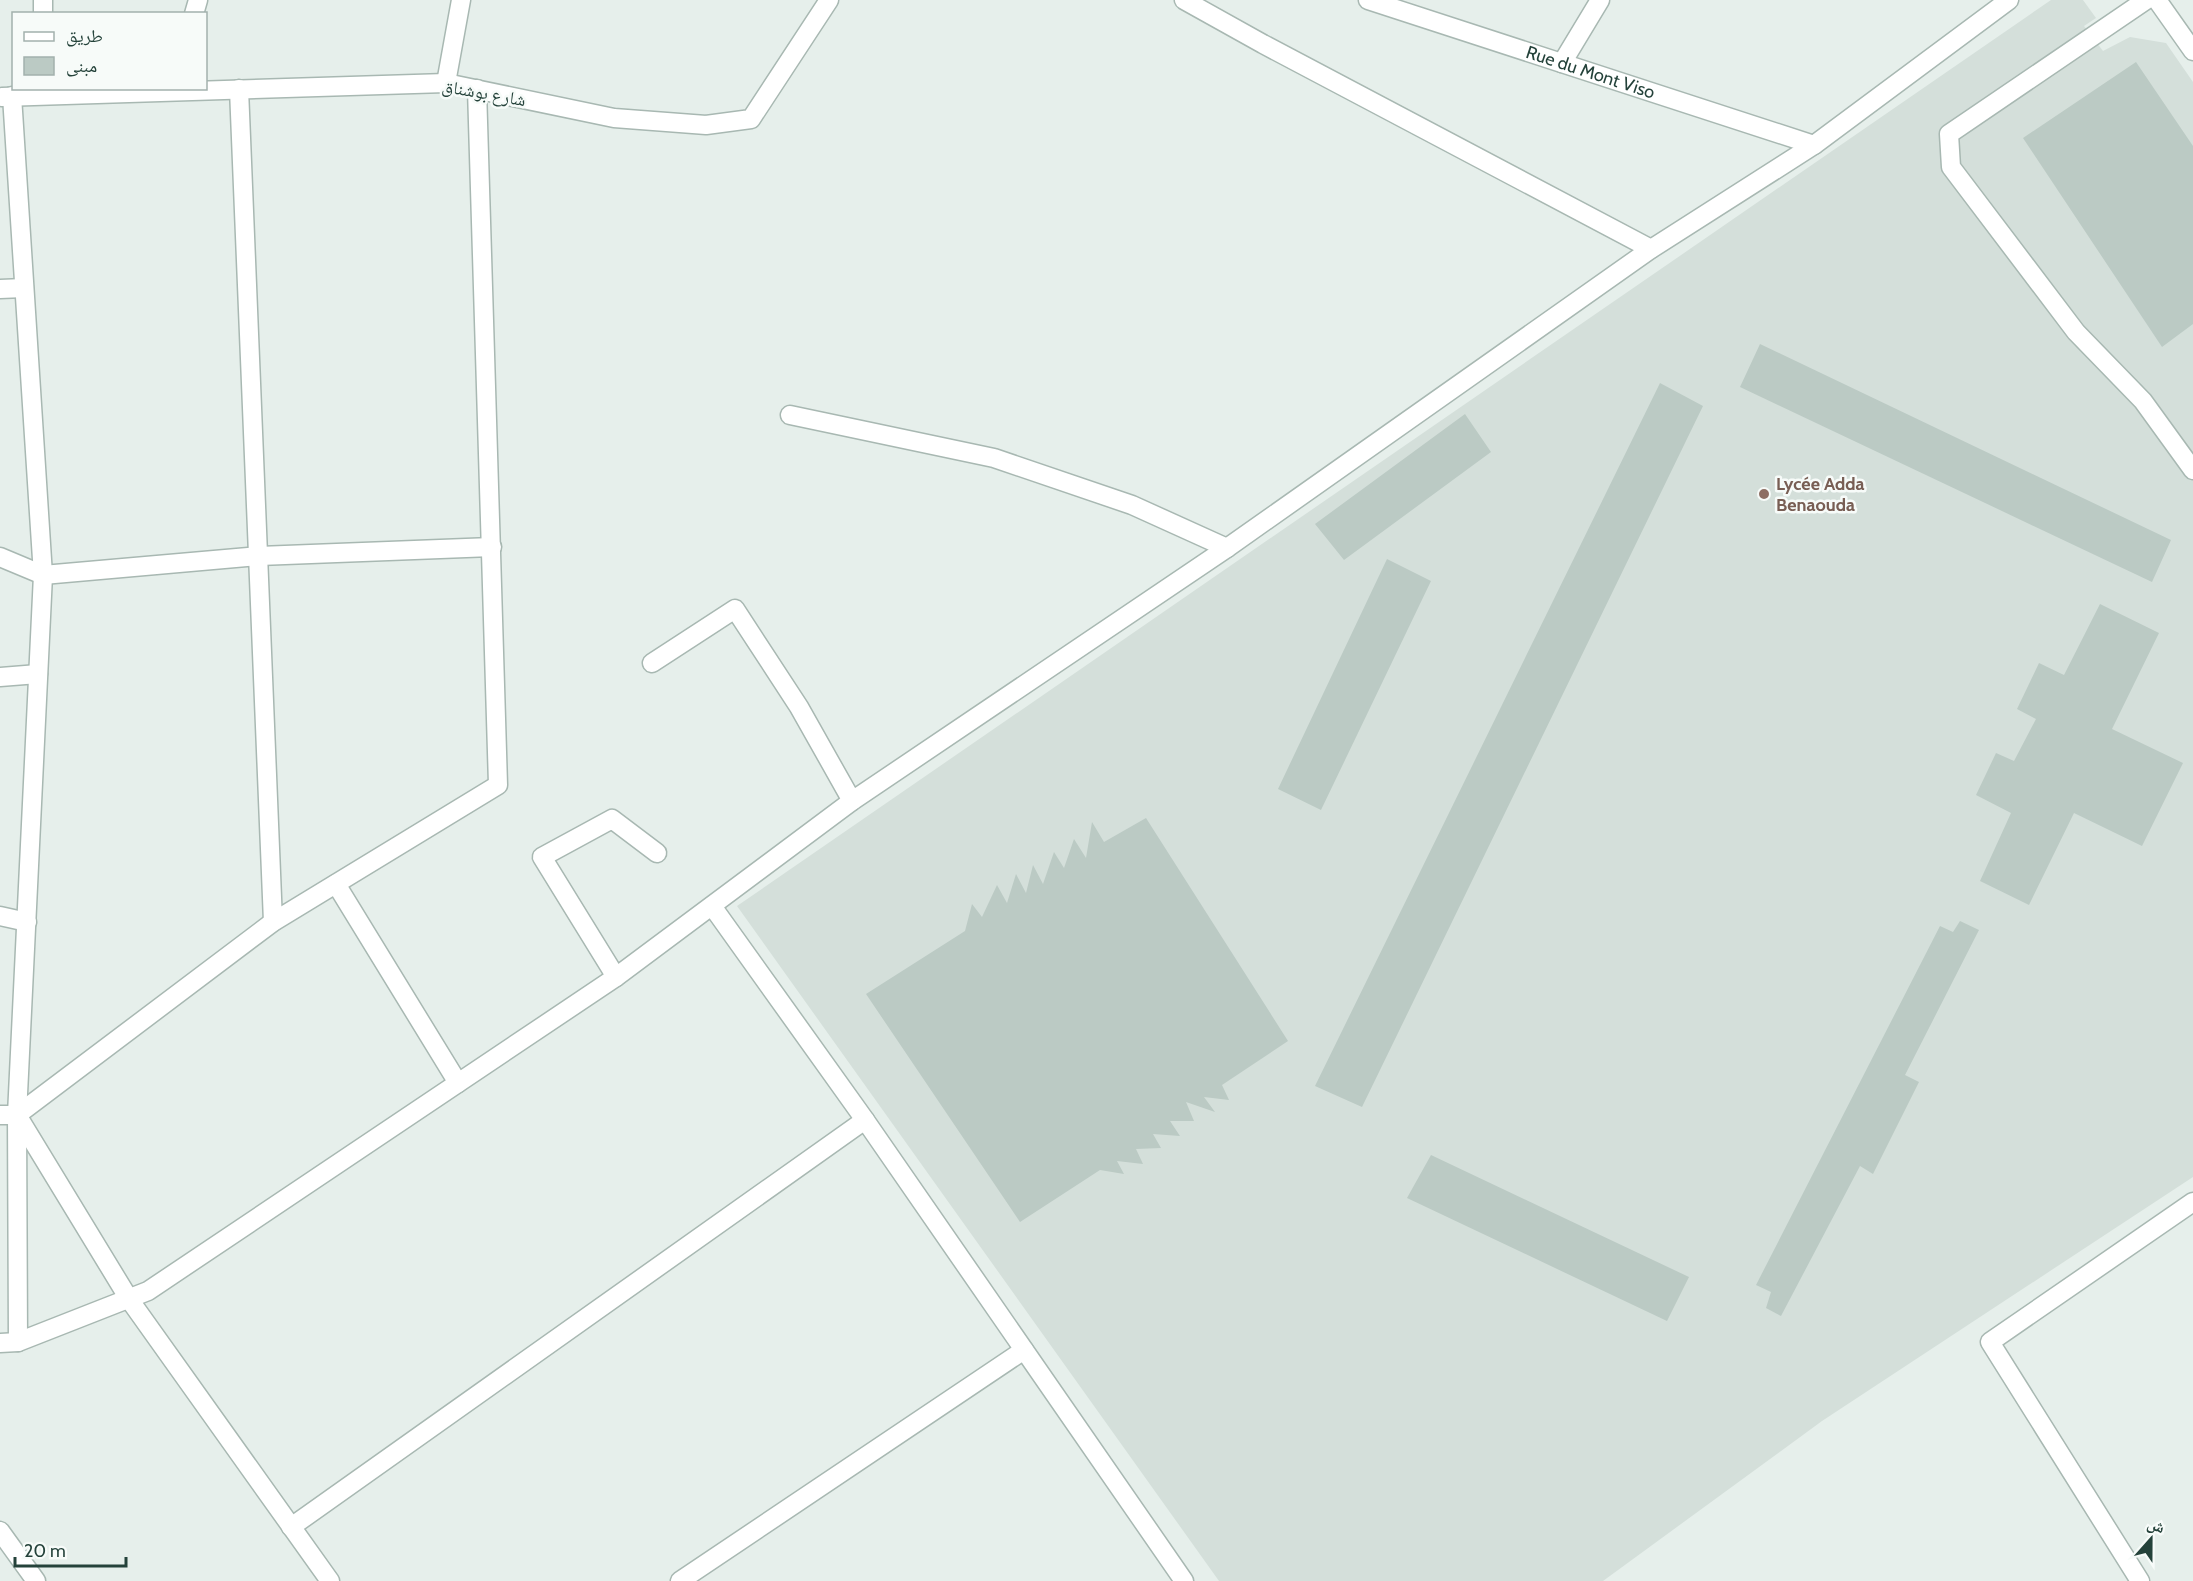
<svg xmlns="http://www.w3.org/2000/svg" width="2193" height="1581" viewBox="0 0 2193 1581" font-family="Cabin,'Noto Naskh Arabic',sans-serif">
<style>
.built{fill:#d4dfda}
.building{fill:#bbcac4}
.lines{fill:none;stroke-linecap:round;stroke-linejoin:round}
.lane-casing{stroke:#a8b8b2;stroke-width:21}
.street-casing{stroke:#a8b8b2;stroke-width:21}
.lane{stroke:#fff;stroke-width:18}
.street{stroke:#fff;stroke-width:18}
.education-dot{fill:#8d6e63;stroke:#f7fbf9;stroke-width:2}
.labels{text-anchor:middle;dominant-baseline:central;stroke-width:5;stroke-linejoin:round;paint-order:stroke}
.street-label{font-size:18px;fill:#24423a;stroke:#f7fbf9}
.education-label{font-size:18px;font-weight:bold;fill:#785e54;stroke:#f7fbf9;text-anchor:start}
</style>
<rect width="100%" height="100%" fill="#e6efeb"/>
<path class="built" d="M2051 0H2083L2096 18 2084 26 2103 51 2130 37 2166 43 2193 82V1177L1822 1421 1603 1581H1219L737 906Z"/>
<path class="building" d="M2136 62 2193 146V324L2162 347 2023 138Z
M1760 344 2171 540 2152 582 1740 387Z
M1660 383 1703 406 1362 1107 1315 1086Z
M1465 414 1491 452 1344 560 1315 524Z
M1387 559 1431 581 1321 810 1278 789Z
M2100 604 2159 633 2112 729 2183 763 2142 846 2074 813 2029 905 1980 881 2011 813 1976 795 1996 753 2014 761 2036 719 2017 709 2039 663 2064 675Z
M1146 818 1288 1041 1222 1085 1229 1100 1204 1097 1215 1112 1186 1102 1194 1121H1170L1180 1136 1153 1134 1161 1148 1136 1149 1143 1164 1117 1161 1124 1174 1100 1170 1020 1222 866 994 965 931 972 904 982 917 997 885 1007 903 1016 874 1026 893 1033 865 1043 884 1054 852 1064 868 1074 839 1086 858 1092 822 1104 842Z
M1960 921 1979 930 1905 1075 1919 1082 1873 1174 1860 1166 1781 1316 1766 1308 1771 1292 1756 1285 1940 926 1953 932Z
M1431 1155 1689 1277 1667 1321 1407 1198Z"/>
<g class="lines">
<defs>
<path id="lane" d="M2146 0 1949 134 1951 167 2076 332 2143 401 2193 470"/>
<g id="street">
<path d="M43 0V14"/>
<path d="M1184 0 1263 44 1651 249"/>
<path id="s1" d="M1368 0 1814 145"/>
<path d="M2157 0 2193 51"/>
<path d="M194 14 198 0"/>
<path d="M1562 63 1600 0"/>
<path d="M446 83 461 0"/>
<path d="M239 89 273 922"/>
<path d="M12 96 43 575 17 1115 18 1342"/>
<path d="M2 97 446 83 614 118 706 125 751 119 829 0"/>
<path d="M0 289 24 288"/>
<path d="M790 415 994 458 1132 505 1227 548"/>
<path d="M0 557 43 575 259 556 492 547"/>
<path d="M652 663 735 609 799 707 852 801"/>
<path d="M0 677 38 674"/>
<path d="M336 884 458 1083"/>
<path d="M712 906 865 1120 1184 1581"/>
<path d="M0 916 27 922"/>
<path d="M616 977 542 857 612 819 657 853"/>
<path d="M0 1115H17L273 922 498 785 477 89"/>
<path d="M17 1115 129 1299 330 1581"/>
<path d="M0 1343 18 1342 148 1291 616 977 852 801 1227 548 1651 249 1814 145 2009 0"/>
<path d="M291 1527 865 1120"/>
<path d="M0 1531 36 1581"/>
<path d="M680 1581 1024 1350"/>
<path d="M2140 1581 1990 1342 2193 1202"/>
</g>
</defs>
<use href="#lane" class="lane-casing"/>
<use href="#street" class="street-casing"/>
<use href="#lane" class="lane"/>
<use href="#street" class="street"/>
</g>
<circle class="education-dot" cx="1764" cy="494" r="6"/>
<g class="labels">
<g class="street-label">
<text stroke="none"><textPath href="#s1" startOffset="234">Rue du Mont Viso</textPath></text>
<text transform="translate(484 93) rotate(10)">شارع بوشناق</text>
</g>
<g class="education-label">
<text x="1776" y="484">Lycée Adda<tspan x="1776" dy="21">Benaouda</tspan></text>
</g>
</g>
<rect x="12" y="12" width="195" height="78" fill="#f7fbf9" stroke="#a3b1ad" stroke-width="1.5"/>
<rect x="24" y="32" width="30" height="9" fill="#ffffff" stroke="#a3b1ad" stroke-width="1.5"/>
<text x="66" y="42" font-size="18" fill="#24423a">طريق</text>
<rect x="24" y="57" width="30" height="18" fill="#bbcac4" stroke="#a3b1ad" stroke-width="1.5"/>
<text x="66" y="72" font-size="18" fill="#24423a">مبنى</text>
<g transform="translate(2151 1539) rotate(21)" stroke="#f7fbf9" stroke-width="4.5" paint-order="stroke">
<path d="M0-4.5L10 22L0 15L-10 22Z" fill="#24423a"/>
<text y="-9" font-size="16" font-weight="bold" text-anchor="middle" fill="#24423a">ش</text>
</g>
<path d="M15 1557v9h111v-9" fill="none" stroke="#24423a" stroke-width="3"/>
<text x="24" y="1557" font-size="18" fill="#24423a" stroke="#f7fbf9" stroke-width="4.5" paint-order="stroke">20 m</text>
</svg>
